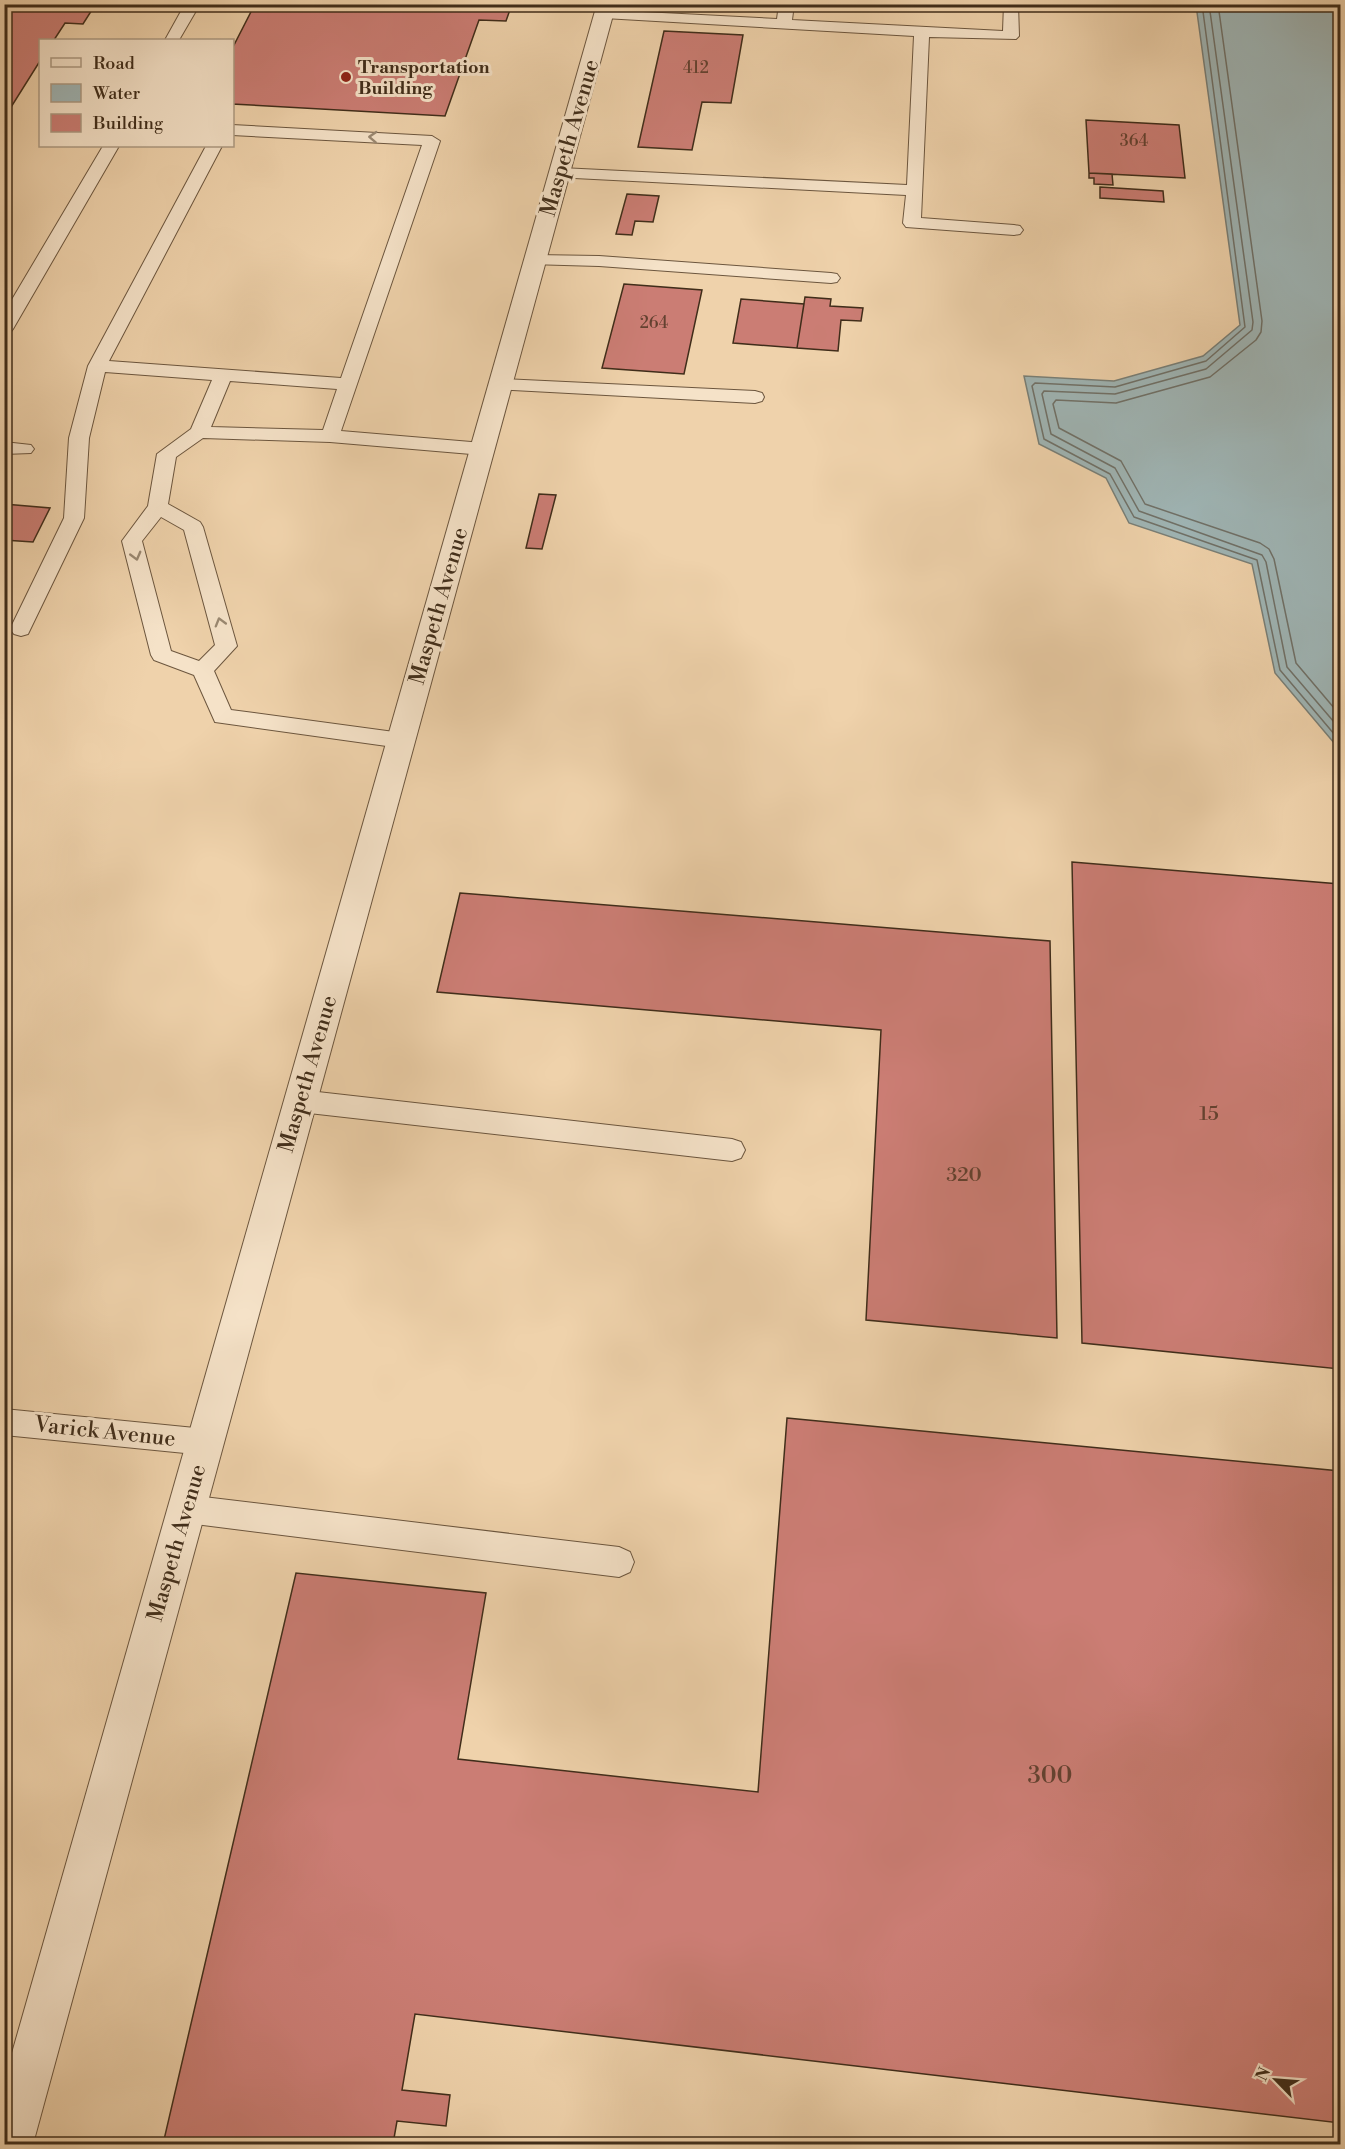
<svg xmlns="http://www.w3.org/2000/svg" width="1345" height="2149" viewBox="0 0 1345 2149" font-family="'Libre Bodoni',serif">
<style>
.water{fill:#9fb5b5;stroke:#797f77;stroke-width:1.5}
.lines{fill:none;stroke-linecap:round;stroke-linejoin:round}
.shore{stroke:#707168;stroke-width:1.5}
.building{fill:#cb7d74;stroke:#402d1a;stroke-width:1.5}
.lane-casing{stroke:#6c563e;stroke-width:2}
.street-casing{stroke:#6c563e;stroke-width:2}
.lane{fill:#f5e2c8;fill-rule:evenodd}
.street{fill:#f5e2c8;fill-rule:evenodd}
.oneway{stroke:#9a8871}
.poi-dot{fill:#8f2418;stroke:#f5e2c8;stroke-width:2}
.labels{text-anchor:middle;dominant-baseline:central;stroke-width:6;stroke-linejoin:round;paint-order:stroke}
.far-number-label{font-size:16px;fill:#634130}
.far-poi-label{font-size:18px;font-weight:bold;fill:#402d1a;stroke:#f5e2c8;text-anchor:start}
.number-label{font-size:20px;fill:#634130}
.street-label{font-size:22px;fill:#402d1a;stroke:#f5e2c8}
.near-number-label{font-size:24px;fill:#634130}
</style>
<rect width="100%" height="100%" fill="#efd2ab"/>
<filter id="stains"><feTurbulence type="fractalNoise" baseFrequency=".00333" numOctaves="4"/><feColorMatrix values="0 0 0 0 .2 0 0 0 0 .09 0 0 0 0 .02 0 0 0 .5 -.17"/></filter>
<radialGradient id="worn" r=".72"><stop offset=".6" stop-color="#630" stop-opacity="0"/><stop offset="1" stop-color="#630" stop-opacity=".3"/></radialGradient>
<path class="water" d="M1196 5H1340V750L1275 673 1252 564 1129 523 1106 478 1039 444 1024 376 1114 381 1203 356 1240 325Z"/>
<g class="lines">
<path class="shore" d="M1202 4 1245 327 1206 361 1115 387 1035 383 1032 386 1044 439 1110 474 1134 517 1257 560 1280 670 1340 741
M1209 4 1253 322 1252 330 1206 369 1115 394 1044 391 1042 394 1051 434 1115 468 1139 511 1262 555 1266 562 1287 667 1340 729
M1218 4 1262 321 1261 332 1256 340 1210 377 1116 403 1056 400 1053 404 1059 428 1121 461 1145 504 1260 543 1269 549 1274 559 1296 663 1340 715"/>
</g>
<path class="building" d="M4 4H122L120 7 95 5 83 24 65 23 54 40H40V61L8 112H4Z
M255 4H512L506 21 479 20 445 116 232 104V49Z
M664 31 743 35 731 103 702 102 692 150 638 147Z
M1086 120 1179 125 1185 178 1089 173Z
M1089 173 1112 174 1113 185 1094 184V178H1089Z
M1100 187 1163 191 1164 202 1100 198Z
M627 194 659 196 653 222 635 221 632 235 616 234Z
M624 284 702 290 684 374 602 368Z
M805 297 831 299 830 306 863 308 861 321 841 320 838 351 797 348Z
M741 299 804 304 797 348 733 343Z
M539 494 556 495 542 549 526 548Z
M4 504 50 508 33 542 4 540Z
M1072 862 1340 884V1369L1082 1343Z
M460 893 1050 941 1057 1338 866 1320 881 1030 437 992Z
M787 1418 1340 1471V2123L415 2014 402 2090 450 2095 446 2126 397 2121 393 2144H163L296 1573 486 1593 458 1759 758 1792Z"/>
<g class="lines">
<defs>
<path id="lane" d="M185 4H200L179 40H165Z
M779 4H794L792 20 1003 31 1004 4H1018L1019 36 1016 39 929 37 921 218 1014 225 1020 226 1023 230 1020 234 1014 235 906 227 903 223 906 195 555 177 553 173 561 168 907 185 914 36 604 18 597 14 604 10 777 19Z
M232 125 432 136 440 141 341 431 483 443 490 445 493 449 490 453 483 455 330 442 203 438 176 457 168 504 200 522 203 527 237 646 214 671 231 710 409 734 412 740 409 746 401 748 215 722 194 675 154 660 151 655 122 541 148 506 157 454 191 429 212 380 105 372 89 438 84 518 28 634 21 636 14 634 10 629 64 518 69 438 88 366 206 146H222L109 361 341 378 422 145 232 135ZM230 381 337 389 323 430 211 427ZM161 517 184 530 215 645 199 661 171 651 142 541Z
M103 146H119L13 329 10 333 4 334V313Z
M535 255 599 256 831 273 837 274 840 278 837 282 831 283 599 266 529 264 526 260 529 256Z
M501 379 755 391 762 393 764 397 762 401 755 403 494 389 492 385 494 381Z
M4 442 31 445 34 449 31 453 4 454Z
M300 1090 732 1139 741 1142 745 1150 741 1158 732 1161 300 1112 291 1108 287 1101 291 1094Z
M4 1409 205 1429 215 1432 220 1442 215 1452 205 1455 4 1435Z
M187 1495 619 1547 630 1552 634 1562 630 1572 619 1577 187 1523 176 1519 172 1509 176 1499Z"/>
<path id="street" d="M597 4H616L33 2144H4V2081Z"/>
</defs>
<use href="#lane" class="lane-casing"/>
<use href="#street" class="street-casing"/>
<use href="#lane" class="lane"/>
<use href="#street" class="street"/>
</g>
<defs><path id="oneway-chevron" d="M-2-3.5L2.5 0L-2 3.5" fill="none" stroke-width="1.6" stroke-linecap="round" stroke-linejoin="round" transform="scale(1.5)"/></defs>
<g class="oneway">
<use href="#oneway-chevron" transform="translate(373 137) rotate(-177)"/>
<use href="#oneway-chevron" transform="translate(136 556) rotate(75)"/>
<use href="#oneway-chevron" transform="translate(220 622) rotate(-106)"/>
</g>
<circle class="poi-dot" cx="346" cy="77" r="6"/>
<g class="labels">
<g class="far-number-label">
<text x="696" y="68">412</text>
<text x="1134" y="141">364</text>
<text x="654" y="323">264</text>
</g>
<g class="far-poi-label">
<text x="358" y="67">Transportation<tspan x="358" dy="21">Building</tspan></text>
</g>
<g class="number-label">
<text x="1209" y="1114">15</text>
<text x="964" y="1175">320</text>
</g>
<g class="street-label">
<text transform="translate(570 138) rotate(-74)">Maspeth Avenue</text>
<text transform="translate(439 606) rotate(-74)">Maspeth Avenue</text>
<text transform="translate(308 1074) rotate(-74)">Maspeth Avenue</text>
<text transform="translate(105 1432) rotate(6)">Varick Avenue</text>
<text transform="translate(177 1543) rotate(-74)">Maspeth Avenue</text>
</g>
<g class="near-number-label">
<text x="1050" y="1776">300</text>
</g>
</g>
<rect width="1345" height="2149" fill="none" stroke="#efd2ab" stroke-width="24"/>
<rect x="6" y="6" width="1333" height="2137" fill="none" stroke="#402d1a" stroke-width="3"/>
<rect x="12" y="12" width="1321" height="2125" fill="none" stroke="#402d1a" stroke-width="1.5"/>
<rect x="39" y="39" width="195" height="108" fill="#f5e2c8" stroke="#ad9a82" stroke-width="1.5"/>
<rect x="51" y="58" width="30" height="9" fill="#f5e2c8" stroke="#ad9a82" stroke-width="1.5"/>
<text x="93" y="69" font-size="18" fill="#402d1a">Road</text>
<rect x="51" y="84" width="30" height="18" fill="#9fb5b5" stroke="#ad9a82" stroke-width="1.5"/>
<text x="93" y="99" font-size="18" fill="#402d1a">Water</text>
<rect x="51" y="114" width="30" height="18" fill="#cb7d74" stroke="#ad9a82" stroke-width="1.5"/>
<text x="93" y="129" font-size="18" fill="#402d1a">Building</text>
<g transform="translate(1276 2080) rotate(295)" stroke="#f5e2c8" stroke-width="4.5" paint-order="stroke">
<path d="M0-4.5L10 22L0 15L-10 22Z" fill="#402d1a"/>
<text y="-9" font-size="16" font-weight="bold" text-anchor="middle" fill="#402d1a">N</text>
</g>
<rect width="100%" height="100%" filter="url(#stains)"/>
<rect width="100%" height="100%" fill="url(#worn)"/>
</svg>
